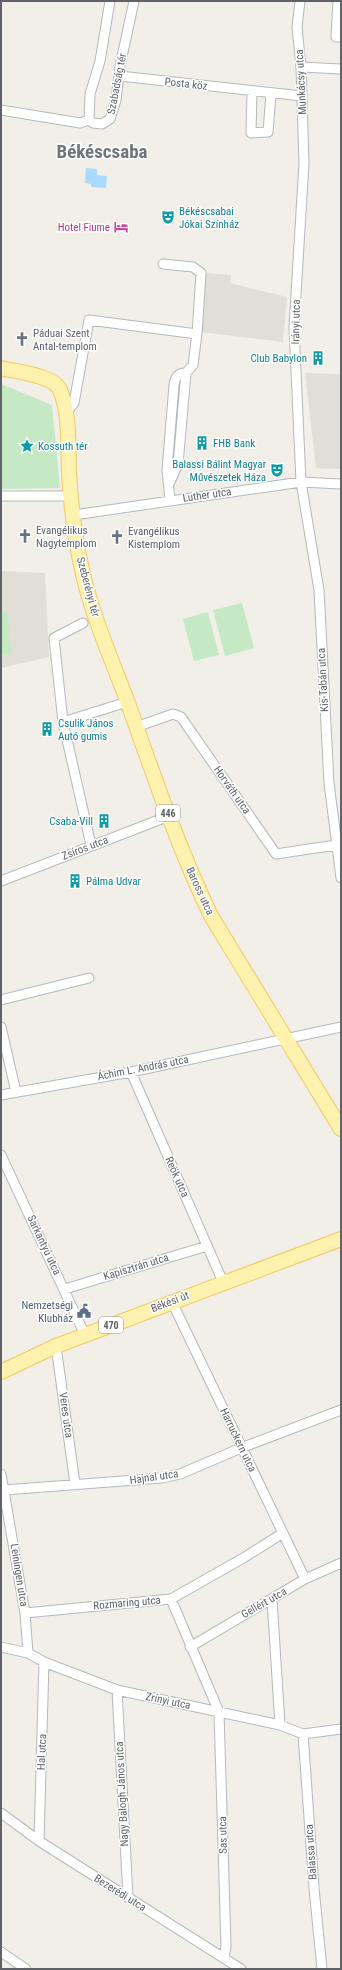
<svg xmlns="http://www.w3.org/2000/svg" width="342" height="1970" viewBox="0 0 342 1970" font-family="'Roboto Condensed',sans-serif">
<style>
.education{fill:#e1ded6}
.green{fill:#c5e8c5}
.water{fill:#aadaff}
.lines{fill:none;stroke-linecap:round;stroke-linejoin:round}
.street-casing{stroke:#b5b8bc;stroke-width:11}
.primary-casing{stroke:#f2c960;stroke-width:16}
.street{stroke:#fff;stroke-width:9}
.primary{stroke:#fff2af;stroke-width:14}
.labels{text-anchor:middle;dominant-baseline:central;stroke-width:3;stroke-linejoin:round;paint-order:stroke}
.shield{fill:#fff;stroke:#8f9295;stroke-width:1}
.shield-label{font-size:10px;font-weight:bold;fill:#5f6368}
.street-label{font-size:11px;fill:#5f6368;stroke:#fff}
.culture-label{font-size:11px;fill:#0d838f;stroke:#fff;text-anchor:start}
.hotel-label{font-size:11px;fill:#b23c85;stroke:#fff;text-anchor:end}
.worship-label{font-size:11px;fill:#5b616d;stroke:#fff;text-anchor:start}
.service-label{font-size:11px;fill:#4e5e75;stroke:#fff;text-anchor:end}
.town-label{font-size:19px;font-weight:bold;fill:#70757a;stroke:#fff}
</style>
<rect width="100%" height="100%" fill="#f1efe8"/>
<path class="education" d="M206 273 231 275 230 283 287 297 283 342 201 332Z
M305 373 341 374V469L316 468Z
M1 571 45 573 49 657 1 668Z"/>
<path class="green" d="M1 384 52 405 60 488 1 489Z
M242 603 254 648 225 656 213 610Z
M1 612H7L12 654 1 655Z
M208 612 219 655 194 661 183 619Z"/>
<path class="water" d="M86 168 97 169V175L107 176 106 188 91 187V184L85 183Z"/>
<g class="lines">
<defs>
<path id="street" d="M300 1 297 27 301 67 304 163 294 327 301 482 319 590 329 783 341 878
M338 1 336 37H341
M301 67 341 69
M120 76 302 96
M252 92 251 133 268 132 271 94
M1 110 80 123 89 120
M89 120 93 123 102 124 110 119 116 100 120 66 134 1
M89 120 90 94 100 61 110 1
M163 264 193 267 201 273 197 334 193 365 186 373C178 373 175 377 174 385L167 470 170 500
M66 413 74 403 89 320 197 334
M170 482 178 464 186 373
M1 496H71
M74 515 301 482 341 484
M63 722 54 638 83 623
M136 727 173 714 181 717 276 854 336 845
M91 845 63 722 127 702
M1 881 169 816
M1 1000 89 978
M1 1027 16 1092
M131 1072 223 1282
M1 1095 131 1072 341 1027
M1 1155 85 1335
M65 1289 207 1246
M172 1302 305 1579
M56 1346 75 1484
M1 1474 25 1613 28 1653
M4 1490 162 1478 180 1474 241 1448 341 1410
M171 1599 219 1712 226 1946 224 1958
M272 1599 280 1725
M25 1613 171 1599 245 1557 283 1533
M1 1647 28 1653 44 1662 117 1690 280 1725 303 1734 341 1729
M190 1647 305 1579 341 1563
M117 1690 128 1897
M303 1734 314 1888 322 1969
M1 1813 39 1841 241 1969
M39 1841 44 1662
M1 1952 26 1969"/>
<path id="primary" d="M1 368C16 372 54 375 60 390 70 413 68 448 69 473 71 506 75 541 83 574 93 618 112 660 128 703 153 774 178 847 211 916L341 1129
M1 1372 56 1346 341 1239"/>
</defs>
<use href="#street" class="street-casing"/>
<use href="#primary" class="primary-casing"/>
<use href="#street" class="street"/>
<use href="#primary" class="primary"/>
</g>
<defs>
<symbol id="theatre-bare" viewBox="-9 -9 18 18"><path d="M-5-5.5Q0-4 5-5.5V0Q5 5 0 6Q-5 5-5 0ZM-3.3-2.5H-1v1.5H-3.3ZM1-2.5H3.3v1.5H1ZM-2.8 1Q0 5.5 2.8 1Z" fill="#0f9aa8" stroke="#fff" stroke-width="2.5" paint-order="stroke"/></symbol>
<symbol id="hotel-bare" viewBox="-9 -9 18 18"><path d="M-6-4.5h1.5V1H6V5H4.5V3h-9V5H-6ZM-4 0a1.8 1.8 0 1 1 3.6 0ZM.5 0V-2.5h3Q6-2.5 6 0Z" fill="#d1479c" stroke="#fff" stroke-width="2.5" paint-order="stroke"/></symbol>
<symbol id="church-bare" viewBox="-9 -9 18 18"><path d="M-1.2-6h2.4v3.5h3.3v2.4h-3.3V6h-2.4V-.1h-3.3v-2.4h3.3Z" fill="#6b7280" stroke="#fff" stroke-width="2.5" paint-order="stroke"/></symbol>
<symbol id="building-bare" viewBox="-9 -9 18 18"><path d="M-4-6H4V6H1V3H-1V6H-4ZM-2.5-4.3h1.7v1.8h-1.7ZM.8-4.3h1.7v1.8H.8ZM-2.5-1h1.7V.8h-1.7ZM.8-1h1.7V.8H.8Z" fill="#0f9aa8" stroke="#fff" stroke-width="2.5" paint-order="stroke"/></symbol>
<symbol id="sight-bare" viewBox="-9 -9 18 18"><path d="M0-6L1.8-2.2L6-1.7L2.9 1.2L3.7 5.4L0 3.3L-3.7 5.4L-2.9 1.2L-6-1.7L-1.8-2.2Z" fill="#0f9aa8" stroke="#fff" stroke-width="2.5" paint-order="stroke"/></symbol>
<symbol id="civic-bare" viewBox="-9 -9 18 18"><path d="M-.6-6.5H3V-4.5H.6V-3L4-1V1h2V6H-6V1h2V-1L-.6-3ZM-1.2 2.5V6h2.4V2.5Z" fill="#5c6f8a" stroke="#fff" stroke-width="2.5" paint-order="stroke"/></symbol>
</defs>
<g fill-rule="evenodd">
<use href="#theatre-bare" x="158" y="207" width="20" height="20"/>
<use href="#hotel-bare" x="111" y="217" width="20" height="20"/>
<use href="#church-bare" x="12" y="329" width="20" height="20"/>
<use href="#building-bare" x="308" y="348" width="20" height="20"/>
<use href="#building-bare" x="192" y="433" width="20" height="20"/>
<use href="#sight-bare" x="17" y="436" width="20" height="20"/>
<use href="#theatre-bare" x="267" y="460" width="20" height="20"/>
<use href="#church-bare" x="15" y="526" width="20" height="20"/>
<use href="#church-bare" x="107" y="527" width="20" height="20"/>
<use href="#building-bare" x="37" y="719" width="20" height="20"/>
<use href="#building-bare" x="94" y="811" width="20" height="20"/>
<use href="#building-bare" x="65" y="871" width="20" height="20"/>
<use href="#civic-bare" x="74" y="1301" width="20" height="20"/>
</g>
<g class="labels">
<g class="shield">
<rect x="156" y="805" width="24" height="16" rx="3"/>
<rect x="99" y="1317" width="24" height="16" rx="3"/>
</g>
<g class="shield-label">
<text x="168" y="813">446</text>
<text x="111" y="1325">470</text>
</g>
<g class="street-label">
<text transform="translate(301 82) rotate(-93)">Munkácsy utca</text>
<text transform="translate(117 84) rotate(-79)">Szabadság tér</text>
<text transform="translate(186 84) rotate(6)">Posta köz</text>
<text transform="translate(296 322) rotate(-89)">Irányi utca</text>
<text transform="translate(207 495) rotate(-8)">Luther utca</text>
<text transform="translate(88 587) rotate(75)">Szeberényi tér</text>
<text transform="translate(323 680) rotate(-93)">Kis-Tabán utca</text>
<text transform="translate(232 790) rotate(55)">Horváth utca</text>
<text transform="translate(85 848) rotate(-21)">Zsíros utca</text>
<text transform="translate(200 891) rotate(65)">Baross utca</text>
<text transform="translate(143 1068) rotate(-11)">Áchim L. András utca</text>
<text transform="translate(177 1177) rotate(66)">Reök utca</text>
<text transform="translate(44 1245) rotate(65)">Sarkantyú utca</text>
<text transform="translate(136 1267) rotate(-17)">Kapisztrán utca</text>
<text transform="translate(170 1302) rotate(-21)">Békési út</text>
<text transform="translate(66 1415) rotate(82)">Veres utca</text>
<text transform="translate(238 1440) rotate(64)">Harruckern utca</text>
<text transform="translate(154 1477) rotate(-8)">Hajnal utca</text>
<text transform="translate(19 1575) rotate(81)">Leiningen utca</text>
<text transform="translate(127 1603) rotate(-5)">Rozmaring utca</text>
<text transform="translate(264 1603) rotate(-30)">Gellért utca</text>
<text transform="translate(168 1701) rotate(12)">Zrínyi utca</text>
<text transform="translate(42 1752) rotate(-88)">Hal utca</text>
<text transform="translate(122 1794) rotate(-93)">Nagy Balogh János utca</text>
<text transform="translate(223 1835) rotate(-91)">Sas utca</text>
<text transform="translate(311 1852) rotate(-94)">Balassa utca</text>
<text transform="translate(120 1893) rotate(32)">Bezerédi utca</text>
</g>
<g class="culture-label">
<text x="179" y="211">Békéscsabai<tspan x="179" dy="13">Jókai Színház</tspan></text>
<text x="307" y="358" text-anchor="end">Club Babylon</text>
<text x="213" y="443">FHB Bank</text>
<text x="38" y="446">Kossuth tér</text>
<text x="266" y="464" text-anchor="end">Balassi Bálint Magyar<tspan x="266" dy="13">Művészetek Háza</tspan></text>
<text x="58" y="723">Csulik János<tspan x="58" dy="13">Autó gumis</tspan></text>
<text x="93" y="821" text-anchor="end">Csaba-Vill</text>
<text x="86" y="881">Pálma Udvar</text>
</g>
<g class="hotel-label">
<text x="110" y="227">Hotel Fiume</text>
</g>
<g class="worship-label">
<text x="33" y="333">Páduai Szent<tspan x="33" dy="13">Antal-templom</tspan></text>
<text x="36" y="530">Evangélikus<tspan x="36" dy="13">Nagytemplom</tspan></text>
<text x="128" y="531">Evangélikus<tspan x="128" dy="13">Kistemplom</tspan></text>
</g>
<g class="service-label">
<text x="73" y="1305">Nemzetségi<tspan x="73" dy="13">Klubház</tspan></text>
</g>
<g class="town-label">
<text x="102" y="151">Békéscsaba</text>
</g>
</g>
<rect width="342" height="1970" fill="none" stroke="#5f6368" stroke-width="4"/>
</svg>
